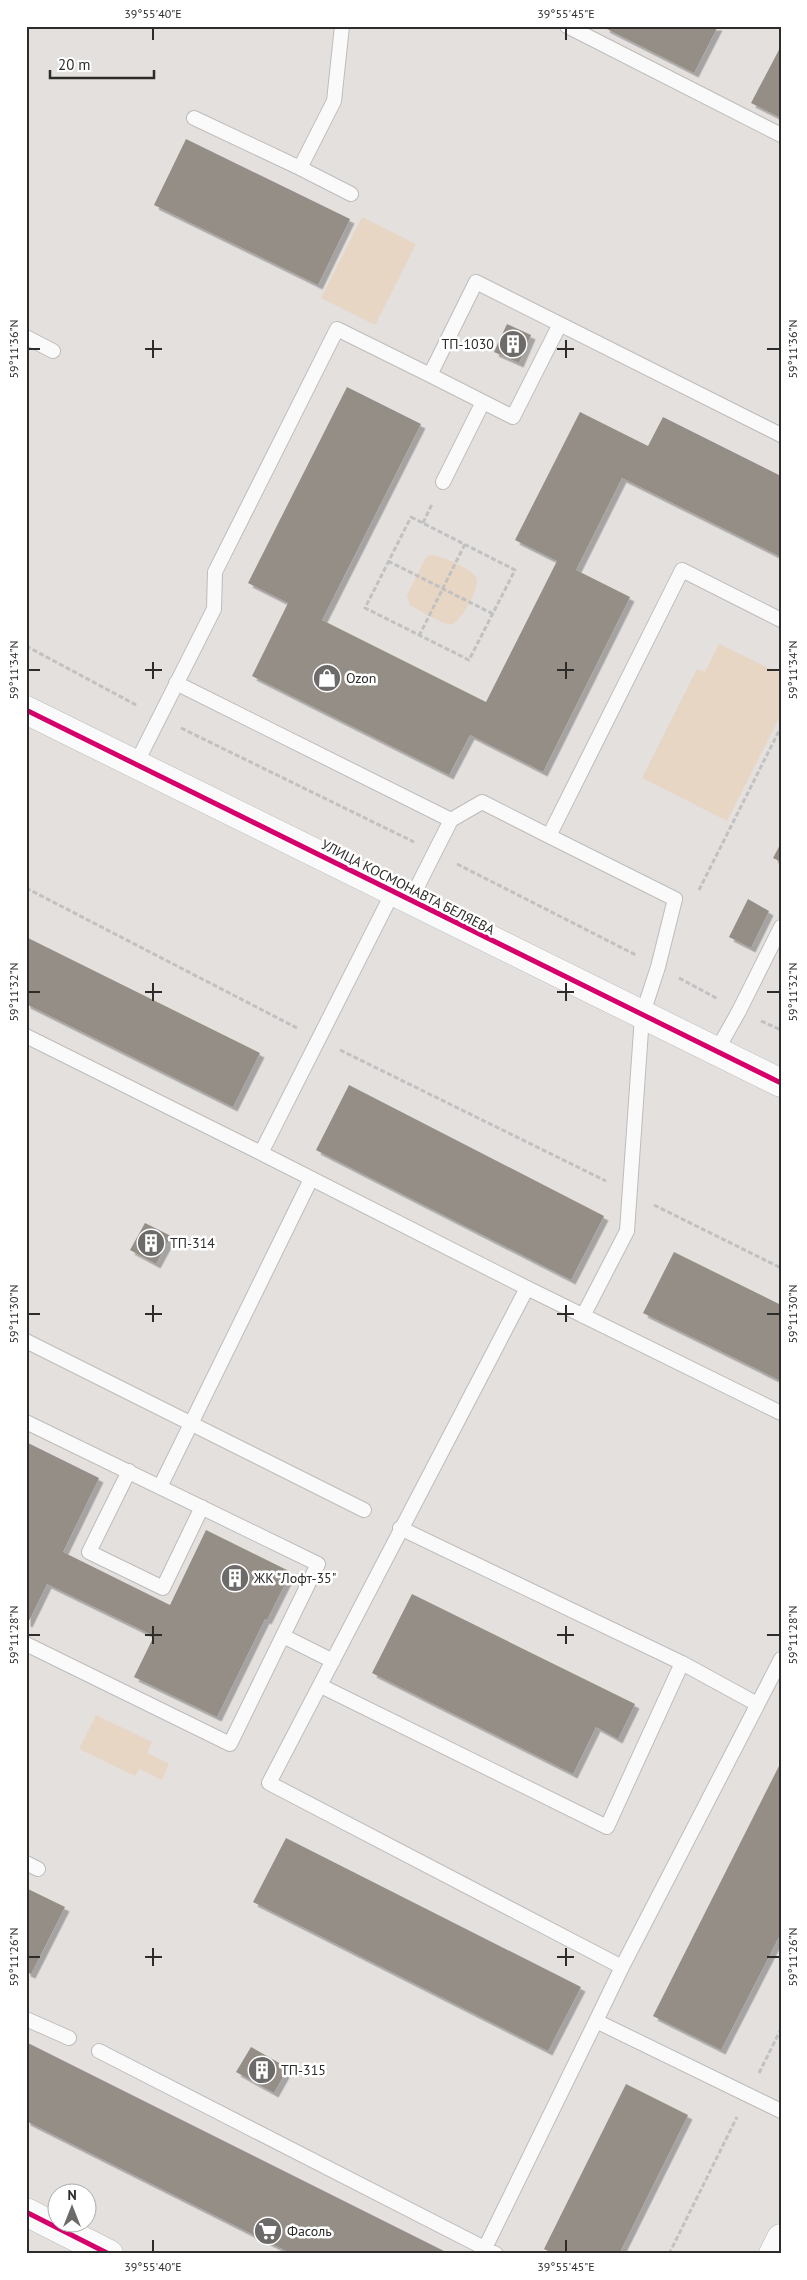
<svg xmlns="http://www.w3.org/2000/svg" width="807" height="2280" viewBox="0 0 807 2280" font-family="'PT Sans',sans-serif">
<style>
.green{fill:#e7d6c4}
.building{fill:#958e87;filter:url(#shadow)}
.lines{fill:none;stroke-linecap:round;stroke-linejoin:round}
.lane-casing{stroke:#bebcbb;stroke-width:16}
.street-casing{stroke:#bebcbb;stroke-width:29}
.secondary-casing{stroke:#bebcbb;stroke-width:29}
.path{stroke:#c2c1c1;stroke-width:3;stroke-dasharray:5 2.5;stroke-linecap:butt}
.lane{stroke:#fbfafa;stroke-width:14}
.street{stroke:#fbfafa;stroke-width:28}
.secondary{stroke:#fbfafa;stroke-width:28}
.cycleway-casing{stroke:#fff;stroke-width:8}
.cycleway{stroke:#d6006c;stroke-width:5}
.ticks{fill:none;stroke:#2d2c2a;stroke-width:2}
.labels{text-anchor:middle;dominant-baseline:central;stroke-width:5;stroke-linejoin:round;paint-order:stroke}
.poi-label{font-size:14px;fill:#2d2c2a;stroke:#fff;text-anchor:start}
.street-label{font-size:14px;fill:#2d2c2a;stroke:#fff}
.neatline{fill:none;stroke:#2d2c2a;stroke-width:2}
.ticks-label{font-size:12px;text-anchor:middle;fill:#2d2c2a}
</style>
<defs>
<filter id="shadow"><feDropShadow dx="4.5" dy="4.5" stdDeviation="0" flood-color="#0004"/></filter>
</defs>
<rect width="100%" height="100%" fill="#e3e0de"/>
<path class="green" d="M362 217 416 244 375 325 321 298Z
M430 555C440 555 474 569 477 579 479 587 461 623 452 624 442 625 419 610 410 605L407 595 425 559Z
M719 644 781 674V714L727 821 642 778 697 669 705 672Z
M96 1715 152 1742 147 1753 169 1764 162 1780 139 1769 135 1776 79 1749Z"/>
<path class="building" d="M606 26H718L694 73 605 28Z
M781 46V118L751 103Z
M186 139 350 219 318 285 154 205Z
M507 324 531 335 519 363 494 352Z
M347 387 421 424 322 620 486 702 557 561 515 540 580 412 648 446 663 417 781 476V557L622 478 576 570 630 597 543 772 470 735 449 775 252 676 288 603 248 583Z
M781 843V862L773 858Z
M748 899 769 911 751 948 729 937Z
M26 937 260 1053 233 1107 26 1004Z
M349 1085 604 1216 571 1280 316 1150Z
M145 1223 171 1236 156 1264 130 1250Z
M674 1252 781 1305V1381L643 1313Z
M26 1442 99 1478 63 1552 170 1605 206 1530 291 1572 267 1620 265 1619 217 1717 134 1677 154 1636 47 1584 28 1623 26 1622Z
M412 1594 635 1704 618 1739 596 1727 573 1774 372 1673Z
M781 1762V1933L721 2050 653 2016Z
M286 1838 581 1987 548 2051 253 1902Z
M26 1888 65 1907 31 1974 26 1972Z
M26 2042 450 2254H292L26 2121Z
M251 2047 288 2068 274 2093 236 2072Z
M626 2084 688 2115 619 2254H554L544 2249Z"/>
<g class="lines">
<defs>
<path id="lane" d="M342 26 334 101 300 168 351 194
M567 26 781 135
M194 118 300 168
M26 337 53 351
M430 375 513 417 560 324
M443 482 483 402
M176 683 451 820
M136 764 214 609 215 572 337 329 430 375 476 282 781 435
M393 892 261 1153 527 1288 781 1413
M410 901 451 820 482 802 549 836
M26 1036 261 1153
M716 1052 739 1011 781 927
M527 1288 269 1783 622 1967 596 2021 781 2111
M583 1316 627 1231 642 1016 658 967 675 899 549 836 682 570 781 620
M26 1341 364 1510
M26 1422 318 1564 230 1744 26 1644
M129 1471 89 1552 163 1588 202 1507
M160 1487 311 1179
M400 1528 682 1663 757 1704
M283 1636 333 1661
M321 1686 607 1827 682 1663
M26 1863 38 1869
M622 1967 781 1659
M26 2019 69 2038
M99 2051 496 2254
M485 2248 596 2021"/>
<path id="street" d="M26 2212 109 2254
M773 2254 781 2238"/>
<path id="secondary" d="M26 710 781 1083"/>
</defs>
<use href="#lane" class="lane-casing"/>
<use href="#street" class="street-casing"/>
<use href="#secondary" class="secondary-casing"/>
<path class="path" d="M411 517 515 570 469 660 365 608Z
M423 523 432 504
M388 561 493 614
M419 636 465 544
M26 646 138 706
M181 728 414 842
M457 864 636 955
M26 888 297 1028
M699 890 781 727
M679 978 718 999
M761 1021 781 1030
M340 1050 606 1181
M654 1205 781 1268
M759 2073 781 2029
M669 2254 737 2117"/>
<use href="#lane" class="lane"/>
<use href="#street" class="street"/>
<use href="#secondary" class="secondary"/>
<defs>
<path id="cycleway" d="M26 710 781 1083
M26 2212 109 2254"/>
</defs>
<use href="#cycleway" class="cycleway-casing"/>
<use href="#cycleway" class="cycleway"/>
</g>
<path class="ticks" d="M153 28V40M566 28V40M153 340V358M566 340V358M28 349H40M145 349H162M557 349H574M767 349H780M153 662V679M566 662V679M28 670H40M145 670H162M557 670H574M767 670H780M153 983V1001M566 983V1001M28 992H40M145 992H162M557 992H574M767 992H780M153 1305V1322M566 1305V1322M28 1314H40M145 1314H162M557 1314H574M767 1314H780M153 1626V1644M566 1626V1644M28 1635H40M145 1635H162M557 1635H574M767 1635H780M153 1948V1966M566 1948V1966M28 1957H40M145 1957H162M557 1957H574M767 1957H780M153 2240V2252M566 2240V2252"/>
<defs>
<symbol id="building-disc" viewBox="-11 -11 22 22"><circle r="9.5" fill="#6d6b69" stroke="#fff"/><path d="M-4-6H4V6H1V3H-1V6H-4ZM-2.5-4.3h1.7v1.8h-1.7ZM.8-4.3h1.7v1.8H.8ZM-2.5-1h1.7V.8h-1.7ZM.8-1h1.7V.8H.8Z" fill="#fff"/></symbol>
<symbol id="shop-disc" viewBox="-11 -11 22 22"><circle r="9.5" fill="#6d6b69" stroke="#fff"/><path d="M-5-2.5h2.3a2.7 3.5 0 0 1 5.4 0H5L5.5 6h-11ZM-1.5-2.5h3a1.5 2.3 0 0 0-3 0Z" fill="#fff"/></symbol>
<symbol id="supermarket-disc" viewBox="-11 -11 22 22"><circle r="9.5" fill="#6d6b69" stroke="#fff"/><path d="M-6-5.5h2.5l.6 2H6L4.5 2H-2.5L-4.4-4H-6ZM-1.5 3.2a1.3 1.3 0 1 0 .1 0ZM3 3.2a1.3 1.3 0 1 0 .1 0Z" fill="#fff"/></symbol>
</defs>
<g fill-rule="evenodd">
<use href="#building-disc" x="497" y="328" width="32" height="32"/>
<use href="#shop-disc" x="311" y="662" width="32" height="32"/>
<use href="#building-disc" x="135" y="1227" width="32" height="32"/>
<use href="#building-disc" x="219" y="1562" width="32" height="32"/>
<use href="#building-disc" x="246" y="2054" width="32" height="32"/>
<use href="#supermarket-disc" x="252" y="2215" width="32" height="32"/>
</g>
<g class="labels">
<g class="poi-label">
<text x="494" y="344" text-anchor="end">ТП-1030</text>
<text x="346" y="678">Ozon</text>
<text x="170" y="1243">ТП-314</text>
<text x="254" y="1578">ЖК "Лофт-35"</text>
<text x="281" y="2070">ТП-315</text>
<text x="287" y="2231">Фасоль</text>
</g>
<g class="street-label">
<text transform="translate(408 887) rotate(27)">УЛИЦА КОСМОНАВТА БЕЛЯЕВА</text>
</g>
</g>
<rect width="807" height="2280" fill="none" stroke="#ffffff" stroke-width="55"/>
<g transform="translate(72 2208)"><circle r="24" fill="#ffffff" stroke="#ababaa"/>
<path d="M0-4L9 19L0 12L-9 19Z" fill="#6d6b69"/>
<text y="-8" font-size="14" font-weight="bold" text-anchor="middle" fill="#2d2c2a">N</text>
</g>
<path d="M50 70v8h104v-8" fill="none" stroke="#2d2c2a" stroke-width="2.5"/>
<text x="58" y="70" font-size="15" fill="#2d2c2a" stroke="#ffffff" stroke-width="4" paint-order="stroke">20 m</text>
<rect x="28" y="28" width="752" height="2224" class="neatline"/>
<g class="ticks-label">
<text x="153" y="18">39°55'40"E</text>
<text x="566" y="18">39°55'45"E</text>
<text transform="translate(14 349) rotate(-90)" y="4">59°11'36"N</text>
<text transform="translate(793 349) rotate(-90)" y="4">59°11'36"N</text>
<text transform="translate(14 670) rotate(-90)" y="4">59°11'34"N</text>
<text transform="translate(793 670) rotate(-90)" y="4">59°11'34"N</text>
<text transform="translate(14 992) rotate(-90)" y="4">59°11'32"N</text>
<text transform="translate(793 992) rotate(-90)" y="4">59°11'32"N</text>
<text transform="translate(14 1314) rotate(-90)" y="4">59°11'30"N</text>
<text transform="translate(793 1314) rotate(-90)" y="4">59°11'30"N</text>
<text transform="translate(14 1635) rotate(-90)" y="4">59°11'28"N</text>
<text transform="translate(793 1635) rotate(-90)" y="4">59°11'28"N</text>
<text transform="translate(14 1957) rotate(-90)" y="4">59°11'26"N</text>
<text transform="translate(793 1957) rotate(-90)" y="4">59°11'26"N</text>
<text x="153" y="2271">39°55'40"E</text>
<text x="566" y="2271">39°55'45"E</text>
</g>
</svg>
